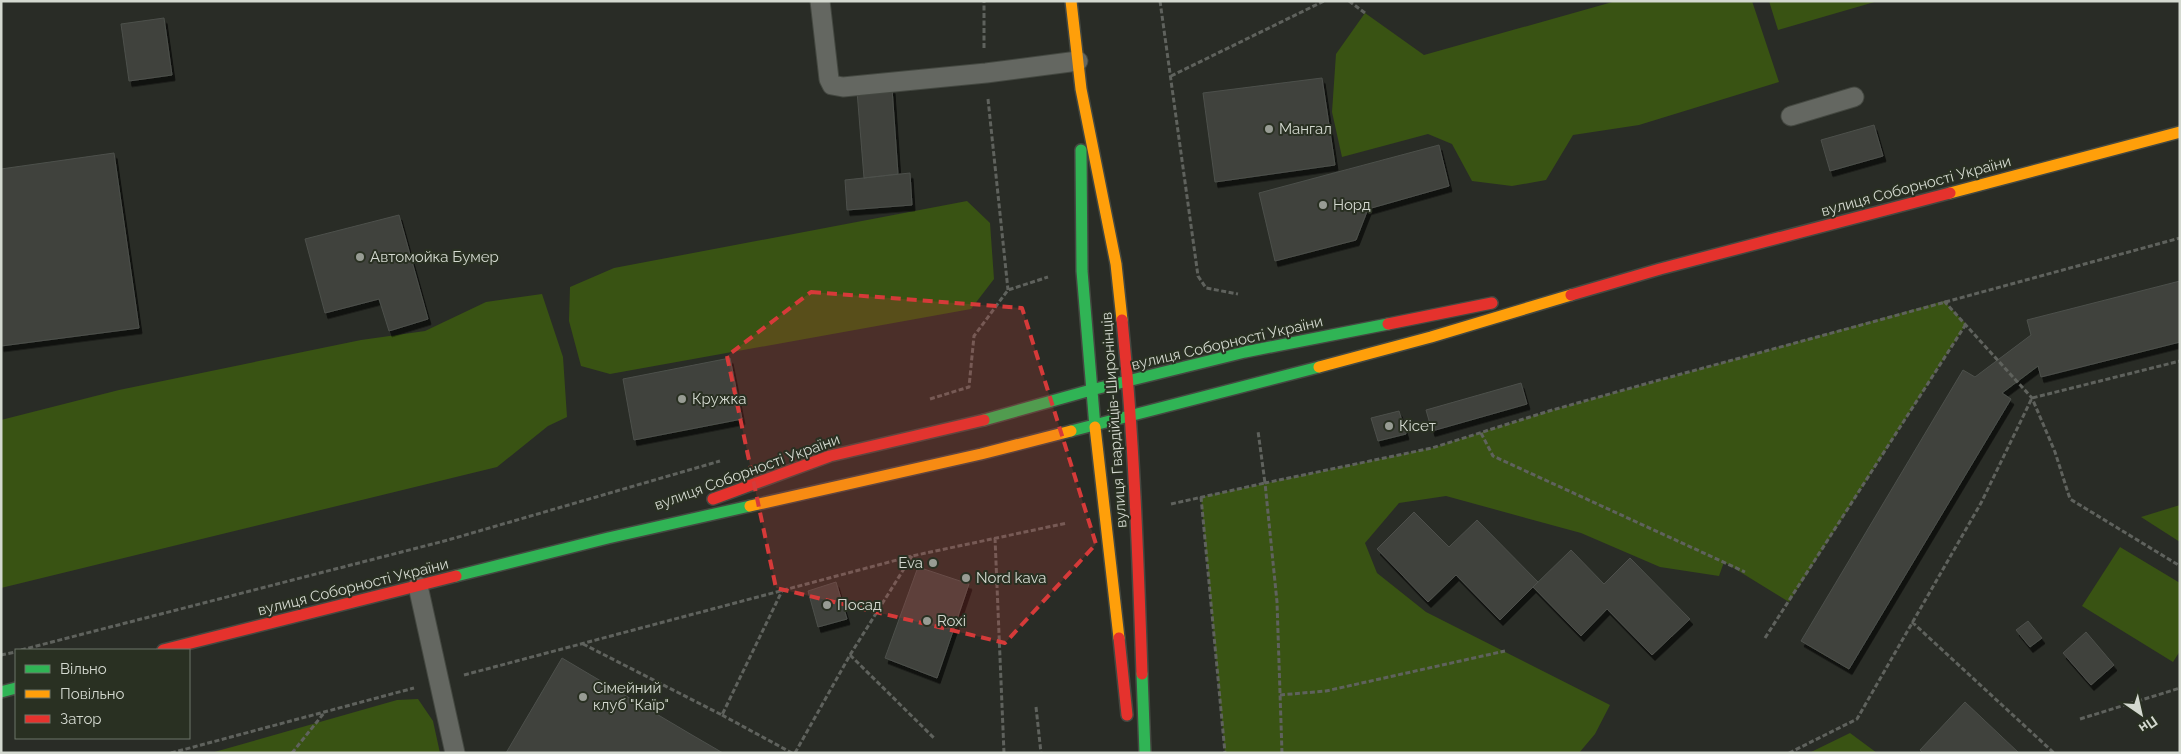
<svg xmlns="http://www.w3.org/2000/svg" width="2181" height="754" viewBox="0 0 2181 754" font-family="Raleway,sans-serif">
<style>
.green{fill:#395313}
.building{fill:#3f423d;stroke:#4d504b;filter:url(#shadow)}
.lines{fill:none;stroke-linecap:round;stroke-linejoin:round}
.lane-casing{stroke:#444841;stroke-width:21}
.fast-casing{stroke:#444841;stroke-width:14}
.slow-casing{stroke:#444841;stroke-width:14}
.jam-casing{stroke:#444841;stroke-width:14}
.path{stroke:#5f625d;stroke-width:3;stroke-dasharray:5 2.5;stroke-linecap:butt}
.lane{stroke:#646761;stroke-width:19}
.fast{stroke:#30b455;stroke-width:11}
.slow{stroke:#ff9f0a;stroke-width:11}
.jam{stroke:#e5322d;stroke-width:11}
.marked{fill:#d63a39;fill-opacity:0.2;stroke:#d63a39;stroke-width:4;stroke-dasharray:10 6;stroke-linejoin:round}
.poi-dot{fill:#989c94;stroke:#293022;stroke-width:2}
.labels{text-anchor:middle;dominant-baseline:central;stroke-width:4;stroke-linejoin:round;paint-order:stroke}
.poi-label{font-size:15px;fill:#d4d9d0;stroke:#293022;text-anchor:start}
.street-label{font-size:15px;fill:#d4d9d0;stroke:#293022}
</style>
<defs>
<filter id="shadow"><feDropShadow dx="3" dy="5.5" stdDeviation="0" flood-color="#0009"/></filter>
</defs>
<rect width="100%" height="100%" fill="#292c26"/>
<path class="green" d="M1616 1H1752L1779 82 1639 125 1573 135 1546 180 1512 186 1472 181 1452 144 1428 134 1342 157 1332 112 1336 54 1365 13 1424 55Z
M1769 1H1878L1778 30Z
M967 201 990 223 994 279 971 309 610 374 581 366 569 321 570 287 614 268Z
M542 294 563 357 567 417 548 426 497 467 1 588V420L119 390 361 340 425 331 486 302Z
M1944 301 1966 324 1789 602 1724 562 1719 576 1660 567 1581 533 1446 496 1399 503 1365 543 1377 573 1426 612 1610 705 1595 734 1579 753H1225L1201 497 1432 448 1549 411Z
M2180 505V542L2141 517Z
M2120 547 2180 583V651L2173 662 2082 606Z
M418 699 433 721 440 753H211L397 700Z
M1850 733 1877 753H1809Z"/>
<path class="building" d="M164 18 172 75 129 81 121 24Z
M1322 78 1335 165 1215 182 1203 93Z
M892 88 898 174 864 178 857 91Z
M1874 125 1883 156 1830 171 1821 140Z
M1439 145 1449 186 1368 209 1356 240 1275 261 1259 193Z
M114 153 139 328 1 346V169Z
M910 173 912 205 847 210 845 180Z
M399 215 428 319 389 331 379 299 325 313 305 239Z
M2180 281V342L2041 377 2038 366 2002 393 2011 399 1849 669 1801 641 1963 370 1975 377 2031 335 2027 320Z
M730 358 742 419 634 440 623 379Z
M1521 383 1527 404 1432 431 1426 410Z
M1399 411 1406 434 1378 441 1371 418Z
M1414 512 1449 547 1477 520 1538 582 1500 620 1456 575 1428 602 1377 549Z
M1571 550 1604 584 1630 558 1690 619 1652 655 1607 609 1581 636 1533 587Z
M918 567 969 584 937 678 885 658Z
M836 582 847 619 818 627 808 591Z
M2028 621 2042 638 2030 647 2016 630Z
M2086 632 2114 665 2091 685 2063 653Z
M562 658 692 735 723 753H506Z
M1965 702 2019 753H1923L1920 750Z"/>
<g class="lines">
<defs>
<path id="lane" d="M820 1 829 79 832 85 843 87 986 73 1078 61
M1791 116 1854 97
M418 586 455 753"/>
<path id="fast" d="M1081 150 1082 271 1095 427
M984 420 1091 390 1245 352 1388 324
M1071 431 1319 367
M456 576 608 538 750 506
M1142 674 1145 753
M1 692 16 688"/>
<path id="slow" d="M1071 1 1081 89 1116 264 1122 320
M1950 193 2180 132
M1319 367 1431 337 1571 295
M1095 427 1119 638
M750 506 981 454 1071 431"/>
<path id="jam" d="M1571 295 1660 269 1950 193
M1122 320C1134 438 1138 556 1142 674
M1388 324 1492 303
M713 499 830 456 984 420
M1119 638 1127 715
M163 650 456 576"/>
</defs>
<use href="#lane" class="lane-casing"/>
<use href="#fast" class="fast-casing"/>
<use href="#slow" class="slow-casing"/>
<use href="#jam" class="jam-casing"/>
<path class="path" d="M1160 1 1198 276 1206 288 1238 294
M1349 1 1365 13
M984 48V1
M1171 76 1324 1
M988 99 1008 290
M1944 301 2032 398 2055 452 2070 499 2180 566
M930 399 969 387 974 336 1008 290 1048 277
M1481 433 1493 456 1745 572
M1201 497 1225 753
M1171 504 1265 483 1258 431
M995 538 1004 753
M1912 622 2054 753
M1765 638 1966 324
M583 644 722 715 782 591
M21 650 448 540 720 461
M1 655 16 652
M850 655 935 739
M464 675 912 556 1067 523
M1280 695 1326 691 1505 651
M1036 707 1041 753
M722 715 792 753
M2080 719 2180 688
M171 753 414 688
M292 753 324 713
M795 753 850 655 912 556
M1282 753 1277 602 1265 483 1432 448 1549 411 1663 379 2180 238
M1789 753 1857 719 1981 503 2032 398 2180 361"/>
<use href="#lane" class="lane"/>
<use href="#fast" class="fast"/>
<use href="#slow" class="slow"/>
<use href="#jam" class="jam"/>
</g>
<path class="marked" d="M811 292 1022 308 1096 544 1005 643 776 588 727 356Z"/>
<g class="poi-dot">
<circle cx="1269" cy="129" r="5"/>
<circle cx="1323" cy="205" r="5"/>
<circle cx="360" cy="257" r="5"/>
<circle cx="682" cy="399" r="5"/>
<circle cx="1389" cy="426" r="5"/>
<circle cx="933" cy="563" r="5"/>
<circle cx="966" cy="578" r="5"/>
<circle cx="827" cy="605" r="5"/>
<circle cx="927" cy="621" r="5"/>
<circle cx="583" cy="697" r="5"/>
</g>
<g class="labels">
<g class="poi-label">
<text x="1279" y="129">Мангал</text>
<text x="1333" y="205">Норд</text>
<text x="370" y="257">Автомойка Бумер</text>
<text x="692" y="399">Кружка</text>
<text x="1399" y="426">Кісет</text>
<text x="923" y="563" text-anchor="end">Eva</text>
<text x="976" y="578">Nord kava</text>
<text x="837" y="605">Посад</text>
<text x="937" y="621">Roxi</text>
<text x="593" y="688">Сімейний<tspan x="593" dy="17">клуб "Каїр"</tspan></text>
</g>
<g class="street-label">
<text transform="translate(1916 186) rotate(-15)">вулиця Соборності України</text>
<text transform="translate(1227 343) rotate(-13)">вулиця Соборності України</text>
<text transform="translate(1114 420) rotate(-94)">вулиця Гвардійців-Широнінців</text>
<text transform="translate(747 472) rotate(-20)">вулиця Соборності України</text>
<text transform="translate(353 587) rotate(-14)">вулиця Соборності України</text>
</g>
</g>
<rect width="2181" height="754" fill="none" stroke="#d4d9d0" stroke-width="5"/>
<rect x="15" y="649" width="175" height="90" fill="#293022" stroke="#6d7468"/>
<rect x="25" y="665" width="25" height="8" fill="#30b455" stroke="#6d7468"/>
<text x="60" y="674" font-size="15" fill="#d4d9d0">Вільно</text>
<rect x="25" y="690" width="25" height="8" fill="#ff9f0a" stroke="#6d7468"/>
<text x="60" y="699" font-size="15" fill="#d4d9d0">Повільно</text>
<rect x="25" y="715" width="25" height="8" fill="#e5322d" stroke="#6d7468"/>
<text x="60" y="724" font-size="15" fill="#d4d9d0">Затор</text>
<g transform="translate(2141 714) rotate(146)" stroke="#293022" stroke-width="4" paint-order="stroke">
<path d="M0-4L9 19L0 12L-9 19Z" fill="#d4d9d0"/>
<text y="-8" font-size="14" font-weight="bold" text-anchor="middle" fill="#d4d9d0">Пн</text>
</g>
</svg>
